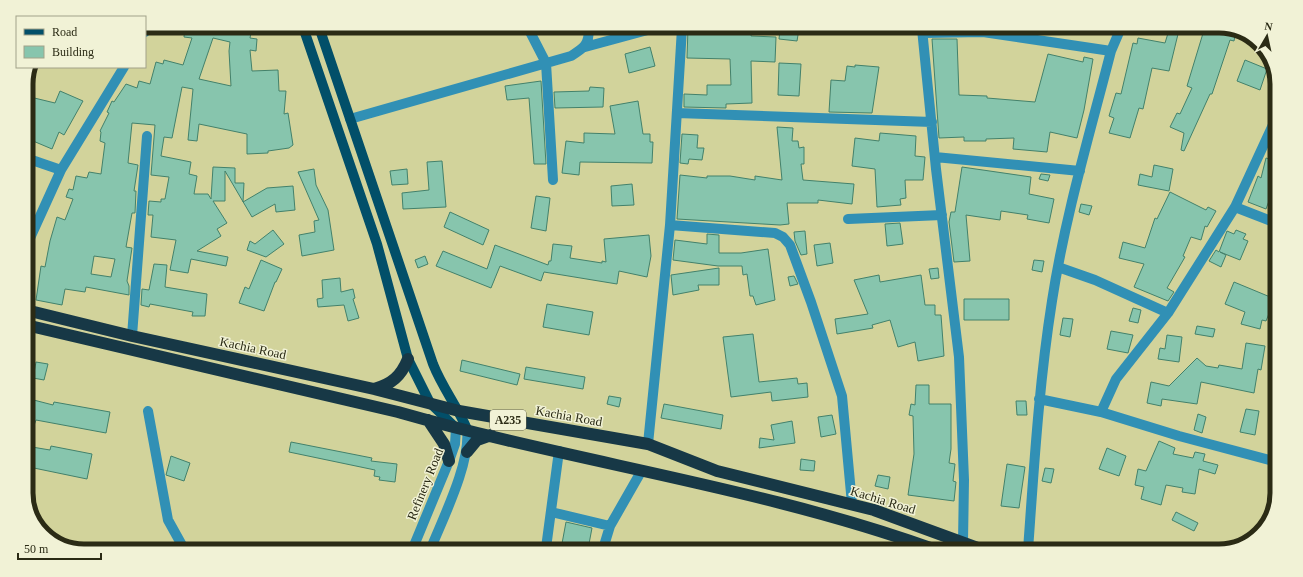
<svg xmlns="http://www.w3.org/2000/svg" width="1303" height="577" viewBox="0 0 1303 577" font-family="Georgia,serif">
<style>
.building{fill:#87c5ad;stroke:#43816b;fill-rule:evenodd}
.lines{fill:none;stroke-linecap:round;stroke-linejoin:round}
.minor{stroke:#3190b5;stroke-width:10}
.major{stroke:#024f69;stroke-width:10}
.highway{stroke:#173846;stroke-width:12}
.labels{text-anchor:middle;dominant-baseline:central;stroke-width:3;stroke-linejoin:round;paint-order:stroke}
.shield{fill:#f1f2d6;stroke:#66674f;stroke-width:1}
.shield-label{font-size:12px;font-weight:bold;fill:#2b2b15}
.street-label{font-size:13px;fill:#2b2b15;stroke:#f1f2d6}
.rim{fill:none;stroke:#2b2b15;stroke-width:5}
</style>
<rect width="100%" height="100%" fill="#d2d39b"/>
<path class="building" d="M185 26 252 27 250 38 257 39 256 51 250 50 252 71 278 70 279 91H286L284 114 288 113 293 145 289 148 268 151V153L247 154V134L199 124 197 141 188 140 193 89 182 87 172 138 164 137 161 156 191 162 189 174 197 176 194 194H208L211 199 213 167 235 168V183H244L243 202 267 188 293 186 295 210 276 212 275 204 252 217 225 171V201H213L227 223 217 229 221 236 197 251 228 257 226 266 191 259 188 273 170 270 176 240 151 237 153 215H148L149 201 161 202V199H165L169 177 151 175 155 125 132 123 128 163 138 165 134 191H136L135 213H132L126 247 132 248 127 281 129 286V295L86 287 85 292 65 289 62 305 36 300 41 266 45 267 50 241 57 217 65 220 73 199 66 197 69 189 73 190 76 176 87 178 89 172 101 174 105 143 100 141 101 132 100 131 109 113 107 112 112 101 114 102 126 84 137 88 139 81 150 84 156 62 163 64 164 60 183 65 192 38 184 37ZM213 38 230 42 229 51 231 86 199 79ZM94 256 115 259 111 277 91 274Z
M688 28H752L751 36 776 37 775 62 751 61 752 103 726 104V108L684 107V94L707 95V85H731L730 59 687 58Z
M780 29H799L797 41 779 39Z
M1169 30H1179L1169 71 1152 68 1143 109 1139 108 1130 138 1109 133 1114 118 1109 116 1116 93 1121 94 1133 43 1137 44 1138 38 1165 43Z
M1204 30H1236L1234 41 1230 40 1212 94H1210L1184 151 1181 150 1184 133 1170 127 1177 113 1180 114 1192 88 1187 86Z
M932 39H957L959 95 987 96V98L1035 102 1048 54 1083 62 1084 57 1093 59 1084 110 1077 138 1050 132 1047 152 1013 149 1014 138 986 139V141H964V137L939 138Z
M650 47 655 66 629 73 625 54Z
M1245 60 1267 69 1260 90 1237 81Z
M779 63 801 64 799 96 778 95Z
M855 65 879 67 872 113 829 112 831 80 845 81 847 66 855 67Z
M541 81 546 164H534L529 98 507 100 505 86Z
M590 87 604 88 603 107 555 108 554 92 589 91Z
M60 91 83 101 64 135 59 132 52 149 26 138V96L55 103Z
M638 101 643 134H650V142H653L652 163 580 162 579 175 562 173 566 141 584 143V133L615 134 610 106Z
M777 127 793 128 792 141H798L799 148 804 147V164H801L803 180 854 184 852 204 818 200V203H787L789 224 780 225 677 219 680 175 707 178V176H730L755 180V176L782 180Z
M880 133 916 136 915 156 925 157 923 180H905L906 198 900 199 901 205 877 207 875 169 852 166 855 138 879 141Z
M682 134 698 135 697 148H704L702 160 689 159 688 164 680 163Z
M1266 158 1276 161V182L1266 209 1248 202 1258 176 1261 178Z
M442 161 446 207 403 209 402 193 429 190 427 162Z
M1154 165 1173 169 1169 191 1138 185 1140 174 1152 177Z
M962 167 1031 177 1029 194 1054 199 1049 223 1027 219 1028 215 1001 211 1000 220 966 215 970 261 954 262 949 222 951 212H955Z
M314 169 316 185 328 210 334 250 302 256 299 235 315 232 314 221 319 220 298 172Z
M407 169 408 184 392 185 390 171Z
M1041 174 1050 175 1048 181 1039 179Z
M632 184 634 205 612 206 611 186Z
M1170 192 1206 210 1208 207 1216 211 1207 227 1205 226 1201 240 1191 237 1183 256 1185 257 1167 288 1174 292 1168 301 1134 287 1144 264 1119 258 1123 242 1145 248 1155 218 1157 219Z
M536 196 550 198 546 231 531 228Z
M1081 204 1092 206 1089 215 1079 212Z
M450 212 489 230 483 245 444 227Z
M900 223 903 244 887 246 885 224Z
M273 230 284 244 266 257 247 250 250 241 255 244Z
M1236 230 1246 234 1243 239 1248 241 1240 260 1220 252 1226 255 1221 267 1209 261 1216 250 1219 252 1227 231 1234 234Z
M805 231 807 254 801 255 795 241 794 232Z
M707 234 719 235V253H741L768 249 775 300 756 305 753 296H750L747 274 743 275 742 266H718L673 260 675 240 707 244Z
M649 235 651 256 647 277 619 271 617 284 544 272 541 281 500 266 491 288 436 266 443 251 487 269 495 245 548 265 549 261H551L553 244 572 246 570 258 602 263V261L606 262 604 239Z
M830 243 833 263 817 266 814 245Z
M425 256 428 264 418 268 415 260Z
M261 260 282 269 276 282H275L264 311 239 303 245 287 249 289Z
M1034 260 1044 261 1042 272 1032 270Z
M154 264 167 265 165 287 207 294 205 316H192L193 312 150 304 149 307 141 305 142 289 149 290Z
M719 268V285H698L699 290 673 295 671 275Z
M938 268 939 278 931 279 929 269Z
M879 275 880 282 921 275 925 305H935V315H941L944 356 918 361 915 342 898 347 890 320 872 325 873 328 837 334 835 319 868 314 854 280Z
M794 276 798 284 790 286 788 277Z
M340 278 341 292 353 289 355 298 353 299 359 318 348 321 344 305 318 307 317 299 323 298 322 280Z
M1234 282 1275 299 1266 321 1262 320 1260 329 1241 324 1245 312 1225 304Z
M964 299H1009V320H964Z
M547 304 593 312 589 335 543 327Z
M1133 308 1141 310 1138 323 1129 321Z
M1063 318 1073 319 1070 337 1060 335Z
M1197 326 1215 329 1213 337 1195 334Z
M1111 331 1133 335 1128 353 1107 349Z
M753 334 759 382 797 378 798 384 807 383 808 397 772 401 771 392 731 397 723 337Z
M1167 335 1182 337 1179 362 1158 359 1160 348 1165 349Z
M1246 343 1265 346 1261 370 1258 369 1254 393 1201 382 1197 404 1162 399 1161 406 1147 403 1151 382 1169 386 1197 358 1206 366 1218 368 1219 365 1242 369Z
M462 360 520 374 517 385 460 371Z
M36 362 48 364 44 380 33 378Z
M526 367 585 377 583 389 524 379Z
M916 385H929V404H951V449L949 463 955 464 953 481 956 482 954 501 908 495 914 454 913 416 909 415 911 404 915 405Z
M609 396 621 398 619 407 607 404Z
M26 398 53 405 54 402 110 412 106 433 36 420 33 428 26 426Z
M1016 401H1026L1027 415H1017Z
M664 404 723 415 721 429 661 418Z
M1246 409 1259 411 1255 435 1240 432Z
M1198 414 1206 417 1202 433 1194 430Z
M832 415 836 434 821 437 818 417Z
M792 421 795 443 759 448 760 438 774 440 771 425Z
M1159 441 1175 448 1173 454 1193 458 1195 452 1205 454 1203 461 1218 465 1215 474 1199 469 1195 494 1182 492 1183 488 1166 485 1161 505 1141 499 1144 487 1135 485 1138 469 1146 471Z
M291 442 372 458 371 461 397 464 395 482 379 480 380 477 374 476 375 470 289 452Z
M51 446 92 454 87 479 29 467 32 447 50 450Z
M1107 448 1126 456 1119 476 1099 469Z
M171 456 190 463 184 481 166 475Z
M801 459 815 461 814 471 800 470Z
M1007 464 1025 467 1019 508 1001 506Z
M1045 468 1054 469 1051 483 1042 481Z
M878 475 890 477 888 489 875 486Z
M1176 512 1198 523 1194 531 1172 520Z
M566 522 592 528 588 549H561Z"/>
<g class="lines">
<path class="minor" d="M528 28 546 63 553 180
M922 29 936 169 959 357 964 480 963 542
M145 32 148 26
M923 33 983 32 1111 51
M585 47 655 28
M677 113 932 122
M350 119 571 56C584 48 589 45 589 28
M935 157 1080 171
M26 158 61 170
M1235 207 1276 223
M848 219 942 215
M670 225 775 233 783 237 790 245 811 302 842 396 852 504
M26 247 61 170 124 67
M1058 267 1095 280 1168 313
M132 336 147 136
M1039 399 1101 412 1179 436 1273 461
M148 411 168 520 183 547
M1101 412 1116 379 1168 313 1235 207 1277 116
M648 444 670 225 682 28
M551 512 610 526
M413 548 449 461 455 444 456 428
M431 548C444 516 471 462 467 429
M546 548 559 451
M603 549 610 526 642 470
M1028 550C1034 467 1039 383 1052 301 1065 216 1090 133 1111 51L1120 30"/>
<path class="major" d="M303 27 377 244 408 359 430 403 456 428
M319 27 433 364C442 387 457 406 467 429"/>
<path class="highway" d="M26 310 132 336 374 389 459 411 648 444 717 471 874 510 983 550
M26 325 398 412C576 463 762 487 936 550
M374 389C392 384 401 376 408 359
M428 420 444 444 449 461
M467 452 477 440 491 435"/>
</g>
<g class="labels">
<rect class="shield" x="490" y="410" width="36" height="20" rx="3"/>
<g class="shield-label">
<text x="508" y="420">A235</text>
</g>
<g class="street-label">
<text transform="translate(253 348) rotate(12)">Kachia Road</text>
<text transform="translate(569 416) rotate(10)">Kachia Road</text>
<text transform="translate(425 484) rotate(-68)">Refinery Road</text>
<text transform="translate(883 500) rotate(17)">Kachia Road</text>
</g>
</g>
<path d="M0 0H1303V577H0ZM84 33H1219A51 51 0 0 1 1270 84V493A51 51 0 0 1 1219 544H84A51 51 0 0 1 33 493V84A51 51 0 0 1 84 33Z" fill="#f1f2d6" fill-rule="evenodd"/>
<path class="rim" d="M84 33H1219A51 51 0 0 1 1270 84V493A51 51 0 0 1 1219 544H84A51 51 0 0 1 33 493V84A51 51 0 0 1 84 33Z"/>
<rect x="16" y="16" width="130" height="52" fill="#f1f2d6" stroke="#a2a289"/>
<rect x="24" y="29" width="20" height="6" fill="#024f69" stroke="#a2a289"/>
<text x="52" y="36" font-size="12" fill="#2b2b15">Road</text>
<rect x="24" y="46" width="20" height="12" fill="#87c5ad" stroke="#a2a289"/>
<text x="52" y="56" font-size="12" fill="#2b2b15">Building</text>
<g transform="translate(1267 36) rotate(9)" stroke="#f1f2d6" stroke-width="3" paint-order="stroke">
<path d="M0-3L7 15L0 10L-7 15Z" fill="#2b2b15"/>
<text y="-6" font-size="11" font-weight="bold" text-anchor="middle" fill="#2b2b15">N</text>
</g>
<path d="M18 553v6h83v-6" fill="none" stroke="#2b2b15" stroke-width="2"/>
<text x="24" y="553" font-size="12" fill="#2b2b15" stroke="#f1f2d6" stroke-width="3" paint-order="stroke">50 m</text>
</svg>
